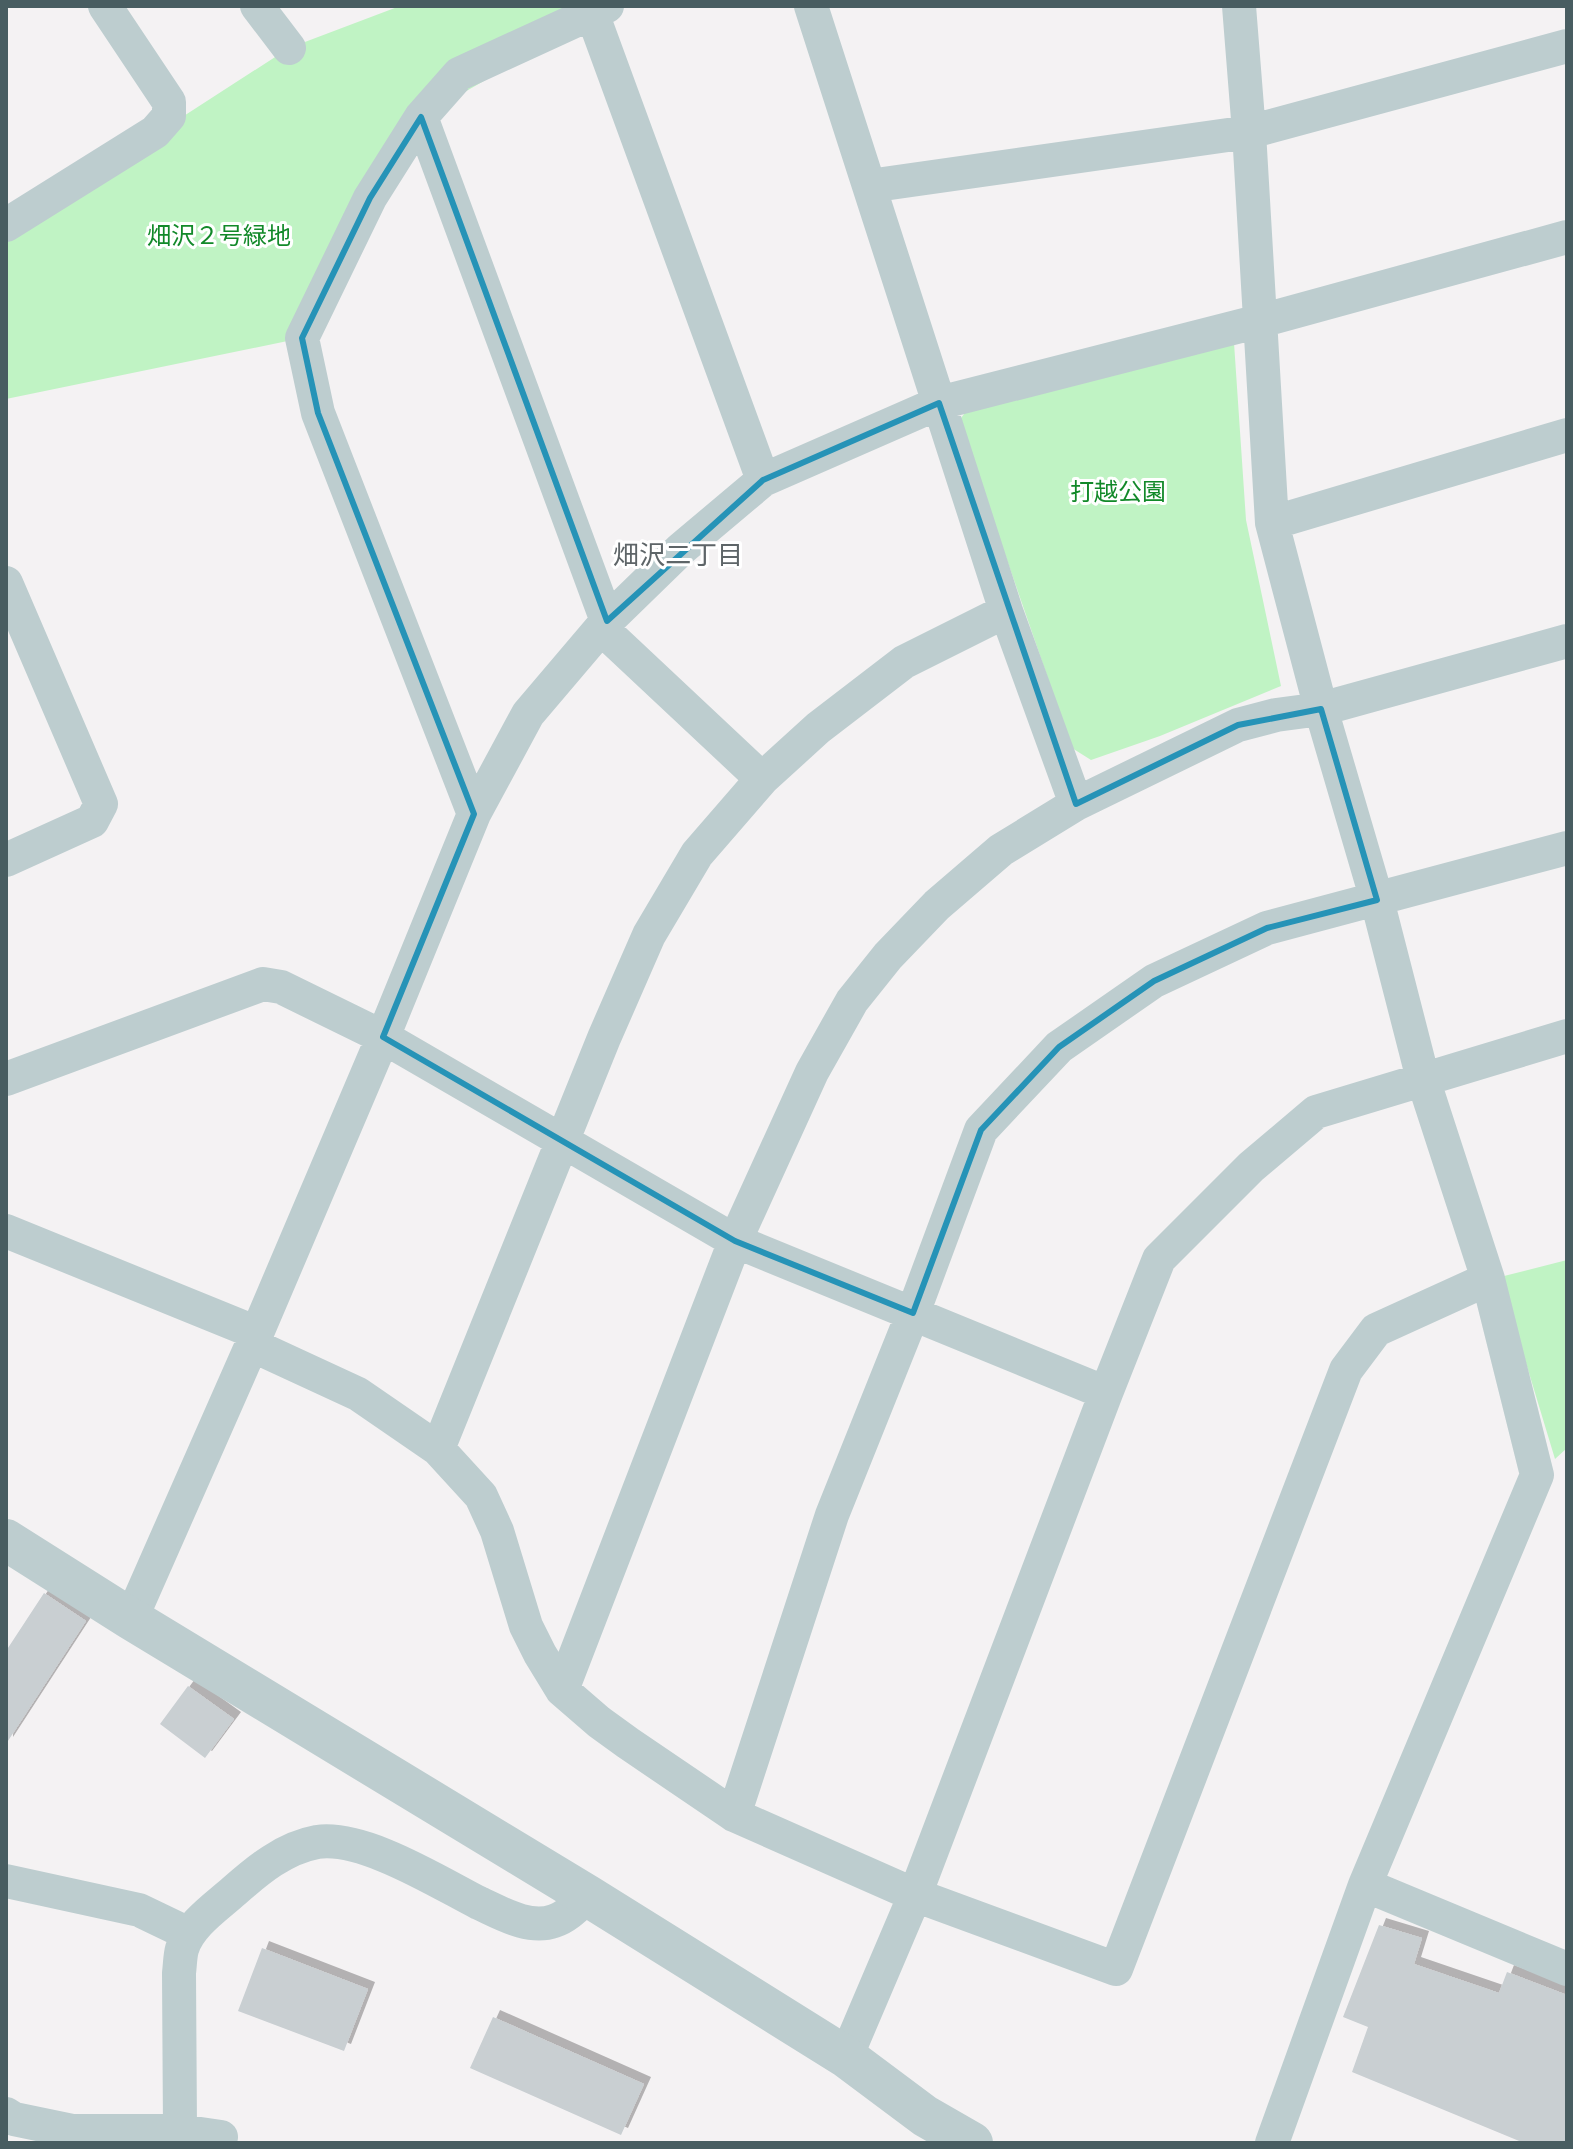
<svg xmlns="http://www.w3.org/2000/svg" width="1573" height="2149" viewBox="0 0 1573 2149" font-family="'PT Sans','Noto Sans JP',sans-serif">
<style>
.green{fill:#c0f3c4}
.building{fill:#c9cfd2;filter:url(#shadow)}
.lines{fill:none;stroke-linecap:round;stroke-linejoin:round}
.minor{stroke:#bdcdcf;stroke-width:34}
.tertiary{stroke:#bdcdcf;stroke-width:42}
.marked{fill:none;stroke:#2693b7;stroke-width:6;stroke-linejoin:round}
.labels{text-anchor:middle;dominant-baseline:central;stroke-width:6;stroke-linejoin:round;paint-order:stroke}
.park-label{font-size:24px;fill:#128929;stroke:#fff}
.neighbourhood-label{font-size:26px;fill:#5e6568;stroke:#fff}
</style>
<defs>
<filter id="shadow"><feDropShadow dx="7" dy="-7" stdDeviation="0" flood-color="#0004"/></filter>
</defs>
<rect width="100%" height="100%" fill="#f4f2f3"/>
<path class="green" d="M400 6H615L421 117 302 338 6 399V231L289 48Z
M1233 328 1246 520 1281 686 1160 736 1091 760 1072 748 959 421 979 393Z
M1567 1260V1448L1555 1459 1500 1277Z"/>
<path class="building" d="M44 1593 86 1621 6 1744V1651Z
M188 1686 234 1719 205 1758 160 1724Z
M1379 1925 1422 1938 1414 1964 1499 1993 1507 1972 1567 1995V2143H1524L1352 2072 1368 2027 1343 2017Z
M262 1948 368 1989 344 2051 238 2011Z
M493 2017 644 2084 621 2135 470 2068Z"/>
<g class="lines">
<path class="minor" d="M257 6 289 48
M811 6 1006 611 1076 804
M1239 6 1249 132 1272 523 1321 709 1377 900 1423 1079 1488 1279 1537 1475 1365 1885 1272 2143
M592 13 763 480
M421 117 607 621
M869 186 1249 132 1567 46
M6 225 155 132 169 116V102L105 6
M1272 523 1567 435
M6 583 101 804 92 821 6 860
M601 628 762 779
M474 814 318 413 302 338 370 198 421 117 459 74 607 6
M6 1079 263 984 281 987 383 1037 735 1241 1106 1393
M6 1231 257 1333
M252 1345 358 1394 438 1449 481 1496 497 1531 526 1626 540 1654 562 1690 599 1722 628 1743 734 1815 915 1895 1106 1393 1159 1259 1251 1167 1316 1112 1567 1036
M438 1449 604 1038 649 935 697 854 762 779 818 728 904 662 1006 611
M131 1619 257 1333 383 1037 474 814 528 714 607 621 681 549 763 480 939 403 1260 321 1567 237
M562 1690 735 1241 812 1072 852 1001 888 956 937 905 1001 850 1076 804 1238 725 1276 715 1321 709 1567 641
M734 1815 832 1515 913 1313 981 1130 1059 1047 1154 981 1267 928 1567 848
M6 1881 139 1910 189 1934
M1365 1885 1567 1969
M846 2057 915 1895 1116 1969 1346 1370 1376 1330 1488 1279
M6 2114 14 2119 72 2131H180L221 2137
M180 2131 179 1973C180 1965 180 1956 182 1949 189 1925 216 1907 234 1891 258 1870 284 1848 317 1842 363 1835 438 1882 479 1903 501 1913 529 1930 554 1921 567 1917 578 1905 588 1896"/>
<path class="tertiary" d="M6 1540 131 1619 588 1896 846 2057 925 2116 972 2143"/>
</g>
<path class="marked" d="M421 117 607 621 763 480 939 403 1076 804 1238 725 1321 709 1377 900 1267 928 1154 981 1059 1047 981 1130 913 1313 735 1241 383 1037 474 814 318 413 302 338 370 198Z"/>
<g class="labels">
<g class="park-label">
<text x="219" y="235">畑沢２号緑地</text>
<text x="1118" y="491">打越公園</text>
</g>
<g class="neighbourhood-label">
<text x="678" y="554">畑沢二丁目</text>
</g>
</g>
<rect width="1573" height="2149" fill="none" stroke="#485d61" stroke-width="16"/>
</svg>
